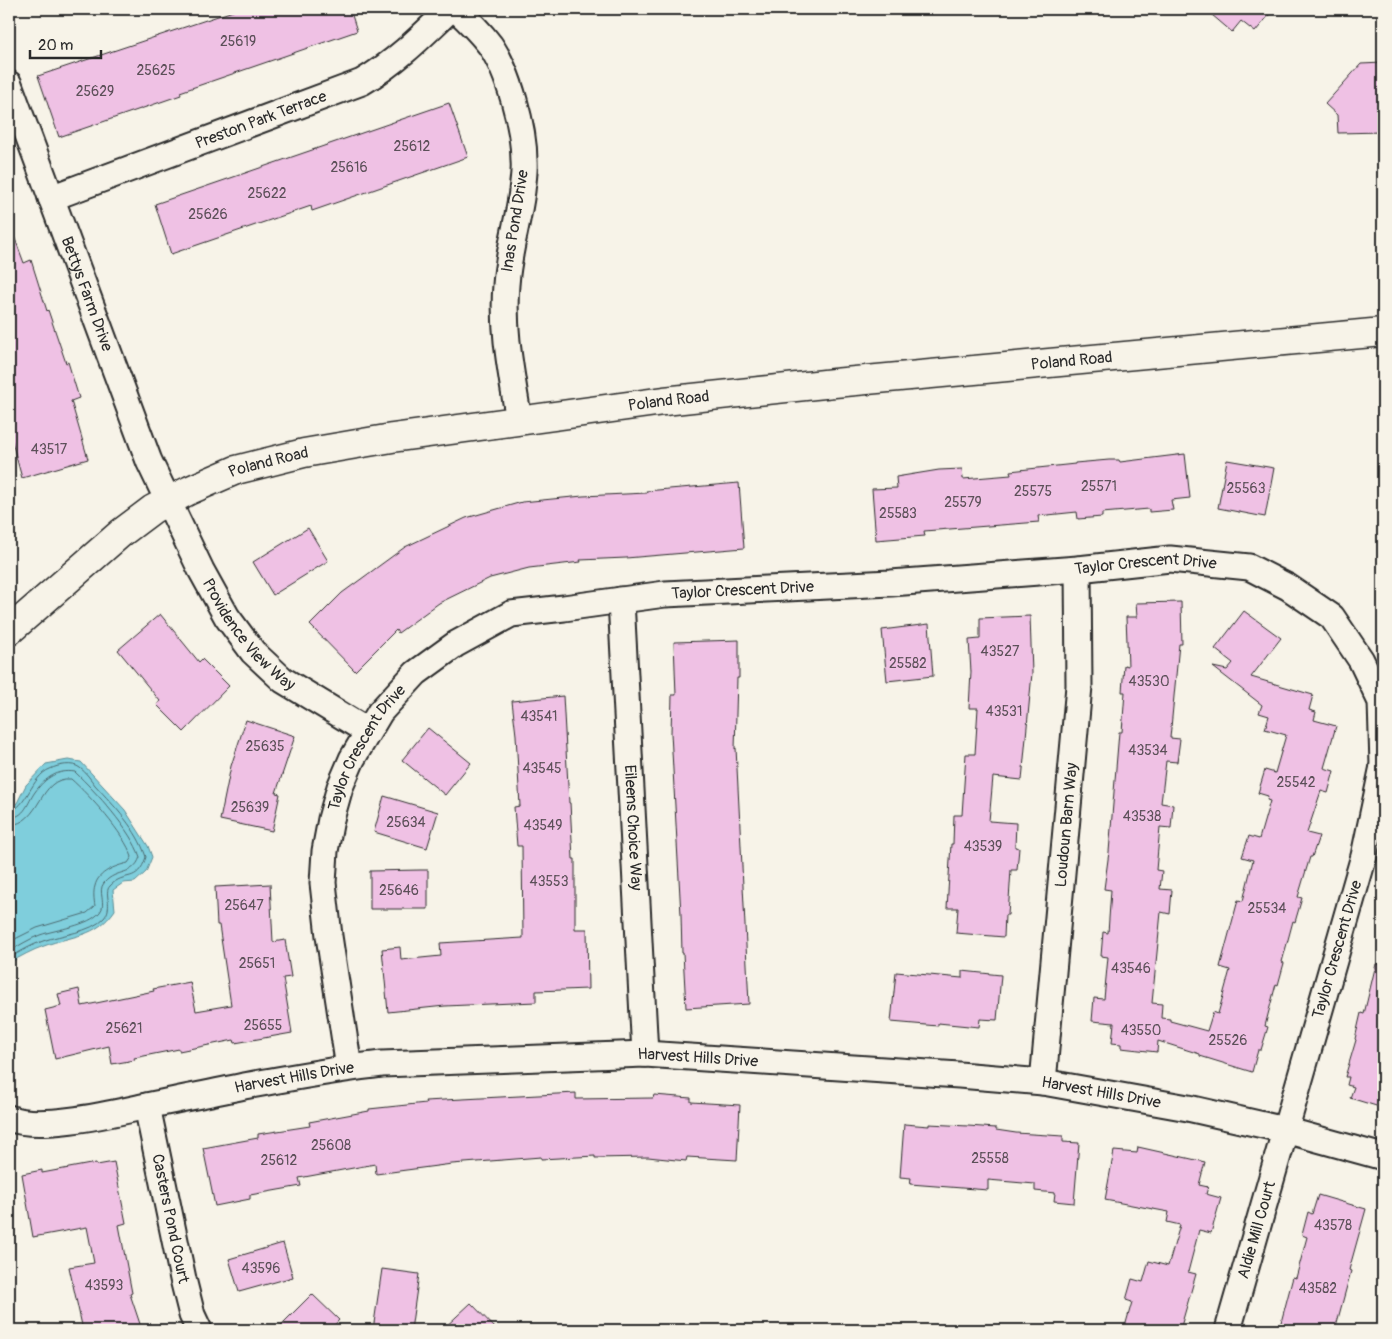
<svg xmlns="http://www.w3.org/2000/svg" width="1392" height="1339" viewBox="0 0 1392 1339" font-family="Pangolin,sans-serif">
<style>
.water{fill:#7fcedc;stroke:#5d8d95}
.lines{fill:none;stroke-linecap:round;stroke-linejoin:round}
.shore{stroke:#4d6c72;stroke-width:1}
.building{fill:#efc1e4;stroke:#2b2b2b}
.street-casing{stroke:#2b2b2b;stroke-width:29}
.secondary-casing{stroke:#2b2b2b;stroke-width:31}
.street{stroke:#f7f3e8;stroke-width:25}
.secondary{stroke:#f7f3e8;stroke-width:28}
.labels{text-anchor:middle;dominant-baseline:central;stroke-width:4.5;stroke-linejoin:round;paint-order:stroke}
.number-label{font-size:14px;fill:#5c5059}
.street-label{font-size:16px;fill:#2b2b2b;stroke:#f7f3e8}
</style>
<rect width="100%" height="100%" fill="#f7f3e8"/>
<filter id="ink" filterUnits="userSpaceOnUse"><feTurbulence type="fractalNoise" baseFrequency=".02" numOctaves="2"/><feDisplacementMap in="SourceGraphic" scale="10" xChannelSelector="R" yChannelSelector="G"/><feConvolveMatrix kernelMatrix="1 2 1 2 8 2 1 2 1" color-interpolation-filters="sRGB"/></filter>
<g filter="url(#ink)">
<path class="water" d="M68 760 81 762 125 810 148 846 152 857 146 872 135 882 123 883 113 890 115 910C96 938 72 935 44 946 32 950 20 957 9 963V807L17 803 26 785 46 764Z"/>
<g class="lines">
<path class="shore" d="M9 811C27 809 31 776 50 769 58 765 73 762 80 768 86 772 91 780 95 785 115 807 137 829 146 857 137 885 125 870 110 886 103 893 114 906 104 918 90 933 62 934 43 941 31 945 20 952 9 958
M9 818C26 817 27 803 35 792 45 778 58 769 75 772 96 792 131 830 140 857 133 877 117 868 104 883 97 891 107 904 100 912 89 926 57 929 40 935 29 939 19 946 9 951
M9 825C42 824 38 776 71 779 90 796 124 833 132 857L128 863C115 866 98 872 95 886 93 892 94 900 95 906L87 913 37 928 9 942"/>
</g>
<path class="building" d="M239 9H350L357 31 180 92 181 95 59 137 38 76Z
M1205 9H1274L1255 32 1241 21 1232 32Z
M1383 63V132L1338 133 1337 115 1325 104 1361 64Z
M449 103 468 157 312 211 311 206 171 254 155 204Z
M11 228 24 263 31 260 47 311 48 310 66 363 68 362 79 398 71 401 88 459 22 478 9 431V229Z
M1185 454 1190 498 1171 500 1173 510 1149 512V509L1102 513V517L1078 519 1077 512 1038 516 1039 522 924 531 925 536 876 540 872 489 897 488 896 477 939 470 962 469 963 479 1011 475 1010 471 1075 464V463L1109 460H1119L1120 462Z
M1227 460 1274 468 1265 517 1218 508Z
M739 483 744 548 626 558 580 560 581 562 529 568 490 578 439 603 398 633 396 630 355 671 310 625 342 593 405 547 466 518 522 502 583 496 647 493 646 491Z
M308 528 328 561 273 595 253 562Z
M1181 602 1182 644H1179L1170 738 1180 739 1177 762 1166 761 1161 803 1173 805 1171 828 1160 827 1156 870 1162 871 1160 889 1172 890 1170 914 1161 912 1152 1003 1162 1004 1161 1018 1170 1019V1021L1207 1031 1213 1012 1218 1014 1230 970 1220 967 1238 900 1243 901 1253 860 1242 857 1249 836 1259 839 1270 801 1267 800 1268 796 1258 793 1265 770 1275 773 1286 735 1265 729 1269 716 1259 713 1262 705 1213 667 1227 670 1233 663 1215 649 1244 611 1281 638 1251 677 1313 695 1309 710 1316 712 1314 720 1336 726 1324 768 1334 771 1328 793 1321 791 1307 833 1319 836 1312 857H1310L1298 897 1302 898 1295 922 1293 921 1282 962 1284 963 1278 985 1276 984 1265 1026 1268 1027 1261 1050H1258L1252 1072 1200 1056V1054L1158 1041 1157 1052 1121 1048V1044L1112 1043 1114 1023 1092 1021 1094 998 1104 999 1108 957 1101 956 1103 932 1108 933 1111 890 1104 889 1109 852 1119 732H1122L1125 692H1122L1124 665 1128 666 1126 617H1137L1136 603Z
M160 614 199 662 202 659 229 686 184 732 157 705 160 701 118 650Z
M1030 616 1032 673 1022 780 993 777 989 821 1016 823 1015 847 1019 848 1017 870H1011L1008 915H1005L1004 937 956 933 958 908H947L951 844H953L954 815H962L966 754H975L978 708H969L971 672 969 640 980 639V618Z
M929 624 933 676 887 681 882 630Z
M739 640V678H737L735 749 736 748 749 1004 686 1008 683 953H682L681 915 671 733 672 695H676L674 642Z
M563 696 569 803H570L573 859H575V929H587L588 989 536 991V1002L445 1006 388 1012 382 949 400 947 401 960 441 956 440 943 523 938 522 846H517L514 807 520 806 516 735 512 701Z
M246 720 295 736 276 793 280 794 272 831 220 820 231 766Z
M428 728 471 763 445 795 402 760Z
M384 796 438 812 427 848 374 832Z
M420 870H428V909H370V871Z
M270 884 273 942 285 940 291 977 283 978 292 1033 235 1043 234 1040 179 1051V1049L134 1058 135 1060 112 1064 109 1046 55 1059 45 1010 61 1006 58 994 79 989 82 1006 154 991 153 989 190 982 196 1011 231 1005 219 925H217L215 887Z
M1376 964H1383V1108L1350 1098 1354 1087 1347 1085 1349 1077H1345L1356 1040 1355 1039 1361 1013 1364 1014Z
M962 971 1001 975 997 1020 980 1019 979 1027 938 1023V1026L891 1022 896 972 962 978Z
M576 1093V1099L653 1098 654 1095 691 1098V1102L740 1105 737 1160 687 1157 686 1161 648 1157 595 1158V1156L541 1159V1157L452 1164 376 1174 375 1164 299 1178 301 1186 250 1195V1199L215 1206 203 1148 258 1138V1134L310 1126 309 1122 369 1111V1109L426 1103 425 1101Z
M904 1124 929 1126V1124L968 1126 996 1128V1130L1016 1133 1063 1136V1142L1079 1143 1074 1203 1054 1201 1055 1193 1035 1191V1184L988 1180V1190L910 1184 911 1178 900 1177Z
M1138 1147 1205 1162 1199 1185 1208 1187 1206 1194 1221 1198 1211 1233 1199 1230 1188 1272 1196 1274 1180 1330H1124L1132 1302 1126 1300 1132 1279 1143 1282 1149 1261 1168 1266 1180 1225 1167 1222 1169 1212 1105 1200 1114 1151 1137 1153Z
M114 1162 126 1223 119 1225 132 1293 130 1294 142 1330H83L69 1267 94 1263 87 1227 33 1237 22 1174 42 1170V1173L96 1163 97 1165Z
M1318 1195 1366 1209 1349 1270 1351 1271 1335 1330H1279L1293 1277 1296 1278 1307 1237 1302 1235 1308 1212 1312 1214Z
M283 1243 293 1277 239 1292 229 1259Z
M382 1269 419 1274 411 1330H373Z
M312 1294 339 1320 330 1330H276Z
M471 1303 497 1330H442Z"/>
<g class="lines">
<defs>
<g id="street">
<path d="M456 9C468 20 480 32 490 45 509 72 524 128 524 161 525 171 523 181 522 191 518 223 508 253 506 285 502 331 512 376 519 421"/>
<path id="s1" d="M9 84 149 461 201 570 227 617 253 652 283 680 367 731"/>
<path id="s2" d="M51 198 362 82C396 62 422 36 450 9"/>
<path id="s3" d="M621 600 645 1054"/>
<path id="s4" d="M349 1068 329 936 323 883 325 851 331 819 340 787 352 759 380 712 416 673 456 644 511 614 564 608 665 594 891 583 1078 569 1170 559 1249 567 1288 587 1332 617 1361 660 1381 702 1383 765"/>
<path id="s5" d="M1043 1082 1079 686 1078 569"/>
<path id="s6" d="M147 1106 183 1279 192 1315 199 1330"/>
<path id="s7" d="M9 1118C39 1131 114 1113 147 1106 179 1099 212 1093 244 1086 290 1078 336 1069 382 1064L645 1054 959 1075 1043 1082 1188 1108 1285 1130 1383 1157"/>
<path id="s8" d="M1228 1330 1364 856 1383 766"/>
</g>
<g id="secondary">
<path id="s9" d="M9 631 121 533 153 509 190 490 236 470 304 453 392 438 664 401 834 383 1383 332"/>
</g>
</defs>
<use href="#street" class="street-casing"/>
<use href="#secondary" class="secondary-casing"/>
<use href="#street" class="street"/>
<use href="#secondary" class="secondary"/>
</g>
</g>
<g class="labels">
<g class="number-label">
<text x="238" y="41">25619</text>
<text x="156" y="70">25625</text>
<text x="95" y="91">25629</text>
<text x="412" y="146">25612</text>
<text x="349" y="167">25616</text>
<text x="267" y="193">25622</text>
<text x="208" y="214">25626</text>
<text x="49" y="449">43517</text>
<text x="1099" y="486">25571</text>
<text x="1246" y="488">25563</text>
<text x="1033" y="491">25575</text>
<text x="963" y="502">25579</text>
<text x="898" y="513">25583</text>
<text x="1000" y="651">43527</text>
<text x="908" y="663">25582</text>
<text x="1149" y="681">43530</text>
<text x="1004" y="711">43531</text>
<text x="539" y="716">43541</text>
<text x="265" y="746">25635</text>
<text x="1148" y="750">43534</text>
<text x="542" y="768">43545</text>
<text x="1296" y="782">25542</text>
<text x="250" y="807">25639</text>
<text x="1142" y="816">43538</text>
<text x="406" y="822">25634</text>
<text x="543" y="825">43549</text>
<text x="983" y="846">43539</text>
<text x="549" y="881">43553</text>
<text x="399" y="890">25646</text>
<text x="244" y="905">25647</text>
<text x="1267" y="908">25534</text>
<text x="257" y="963">25651</text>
<text x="1131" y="968">43546</text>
<text x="263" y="1025">25655</text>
<text x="124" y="1028">25621</text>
<text x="1141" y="1030">43550</text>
<text x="1228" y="1040">25526</text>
<text x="331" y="1145">25608</text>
<text x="990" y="1158">25558</text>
<text x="279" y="1160">25612</text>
<text x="1333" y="1225">43578</text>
<text x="261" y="1268">43596</text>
<text x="104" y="1285">43593</text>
<text x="1318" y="1288">43582</text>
</g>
<g class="street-label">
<text stroke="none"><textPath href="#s2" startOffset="224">Preston Park Terrace</textPath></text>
<text transform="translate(515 221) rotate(-81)">Inas Pond Drive</text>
<text stroke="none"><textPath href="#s1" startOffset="224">Bettys Farm Drive</textPath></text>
<text stroke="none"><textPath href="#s9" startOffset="1124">Poland Road</textPath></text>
<text stroke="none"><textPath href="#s9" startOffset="719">Poland Road</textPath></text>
<text stroke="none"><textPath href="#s9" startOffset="314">Poland Road</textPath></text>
<text stroke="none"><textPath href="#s4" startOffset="1172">Taylor Crescent Drive</textPath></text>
<text stroke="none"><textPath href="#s4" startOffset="768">Taylor Crescent Drive</textPath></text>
<text stroke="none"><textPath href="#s1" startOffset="604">Providence View Way</textPath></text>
<text stroke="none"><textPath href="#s4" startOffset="332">Taylor Crescent Drive</textPath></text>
<text stroke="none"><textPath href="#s5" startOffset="258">Loudoun Barn Way</textPath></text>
<text stroke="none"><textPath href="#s3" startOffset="228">Eileens Choice Way</textPath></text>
<text stroke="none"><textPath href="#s8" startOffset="396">Taylor Crescent Drive</textPath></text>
<text stroke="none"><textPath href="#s7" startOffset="695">Harvest Hills Drive</textPath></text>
<text stroke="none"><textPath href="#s7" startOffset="290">Harvest Hills Drive</textPath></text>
<text stroke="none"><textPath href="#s7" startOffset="1100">Harvest Hills Drive</textPath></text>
<text stroke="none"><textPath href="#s6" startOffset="115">Casters Pond Court</textPath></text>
<text stroke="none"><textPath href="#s8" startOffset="104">Aldie Mill Court</textPath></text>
</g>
</g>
<rect width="1392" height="1339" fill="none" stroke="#f7f3e8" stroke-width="30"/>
<rect x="15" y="15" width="1362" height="1309" fill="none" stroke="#2b2b2b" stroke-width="2" filter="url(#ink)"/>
<path d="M30 50v8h71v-8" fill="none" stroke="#2b2b2b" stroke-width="2.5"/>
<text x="38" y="50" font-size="15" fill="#2b2b2b" stroke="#f7f3e8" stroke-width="4" paint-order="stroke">20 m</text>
</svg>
